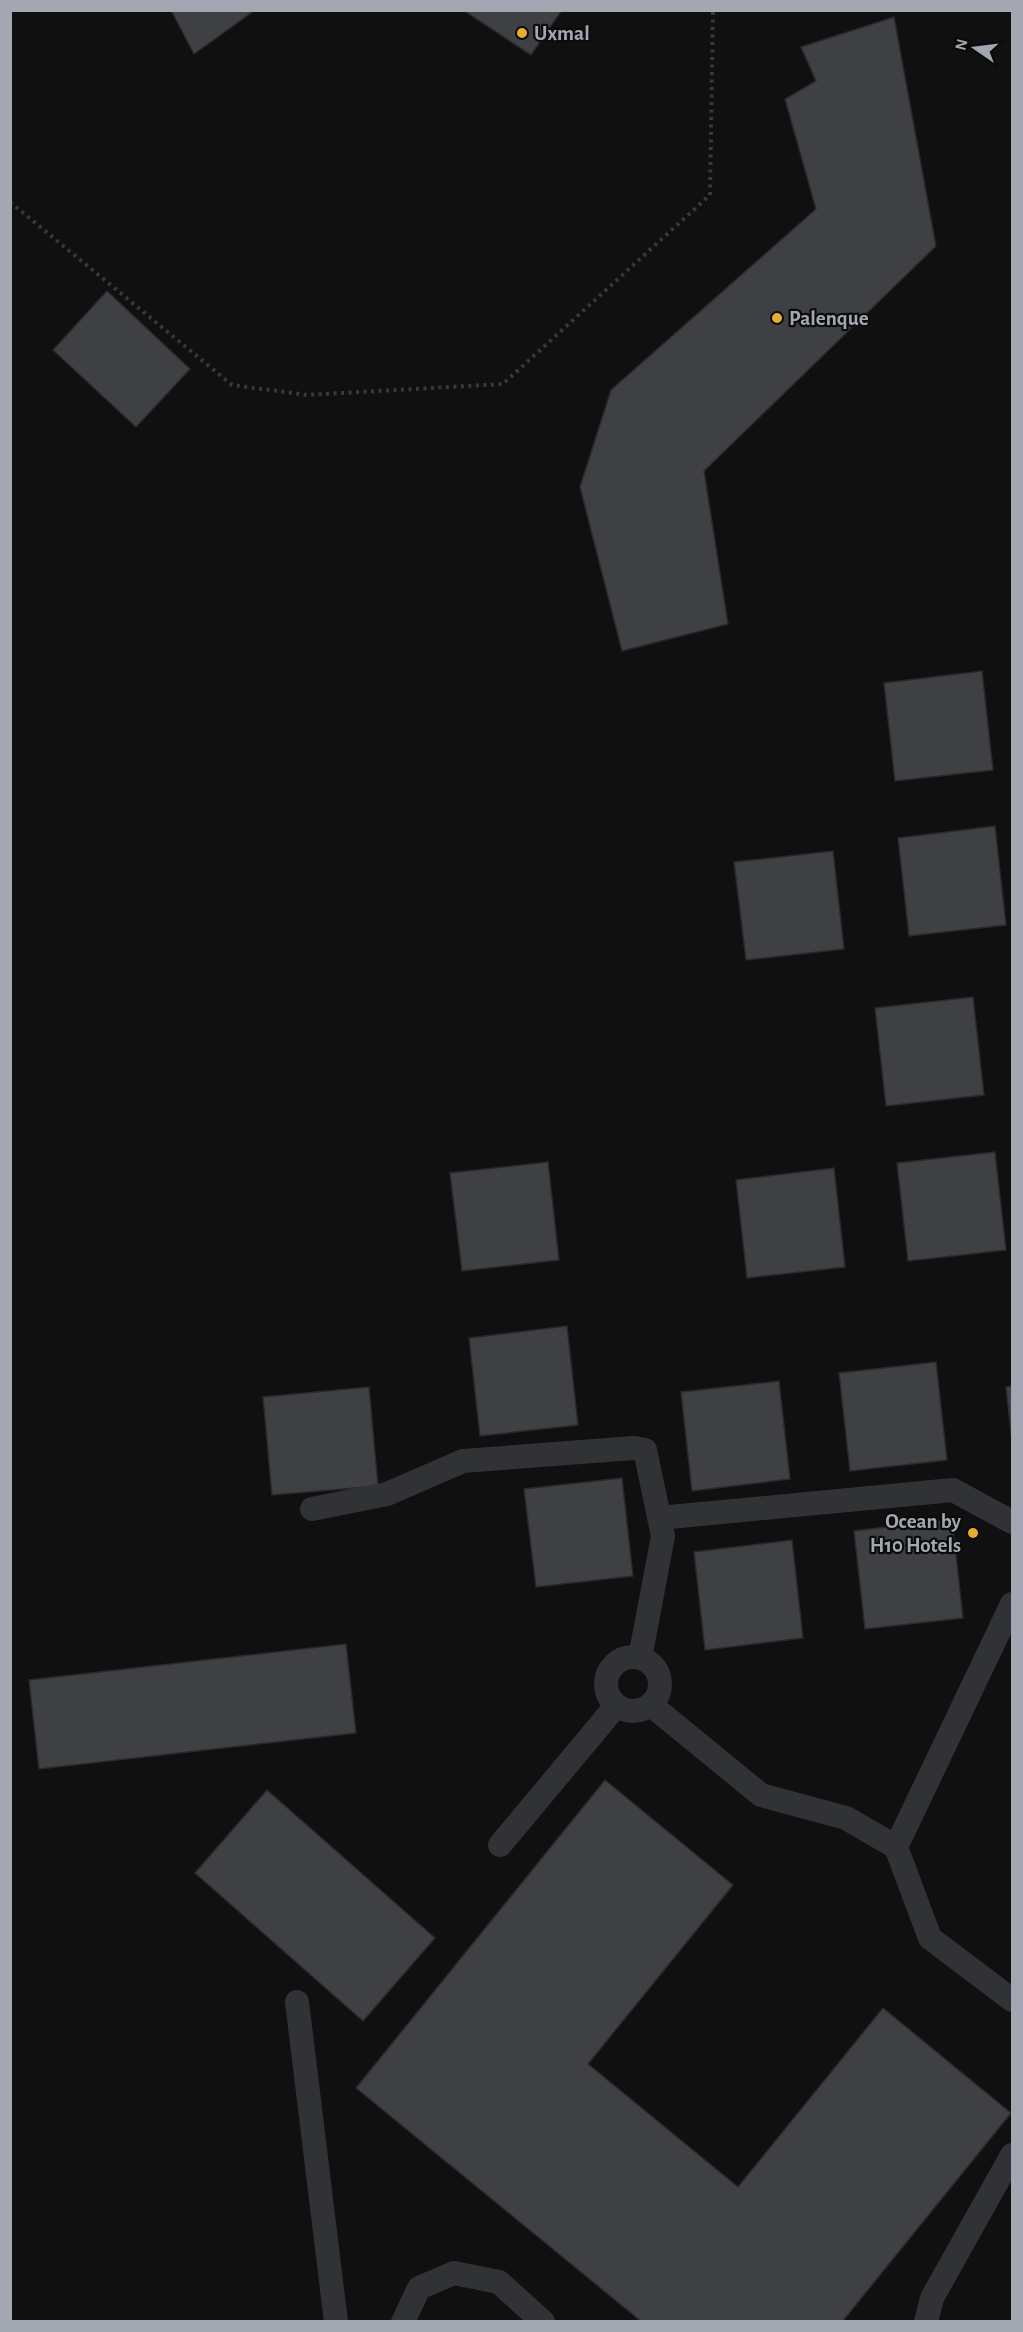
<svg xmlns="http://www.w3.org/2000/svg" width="1023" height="2332" viewBox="0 0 1023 2332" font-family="'Alegreya Sans',sans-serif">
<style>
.building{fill:#3f4044;stroke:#2a2a2d;stroke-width:1.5}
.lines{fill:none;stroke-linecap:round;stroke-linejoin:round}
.path{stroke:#37393d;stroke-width:4;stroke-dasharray:3 4.5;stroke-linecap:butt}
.service{stroke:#313236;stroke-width:24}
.poi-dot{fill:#e7ad32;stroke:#0b0b0c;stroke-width:2}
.labels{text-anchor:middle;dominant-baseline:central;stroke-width:4.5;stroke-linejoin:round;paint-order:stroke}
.poi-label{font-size:21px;font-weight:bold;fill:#a2a7b2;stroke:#0b0b0c;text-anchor:start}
</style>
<rect width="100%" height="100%" fill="#101011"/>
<path class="building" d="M171 10H255L194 54Z
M463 10H562L531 55Z
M894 17 936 246 704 471 728 624 622 651 580 487 611 390 816 209 785 99 816 81 801 47Z
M107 291 190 369 136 427 53 350Z
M982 671 993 770 895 781 884 683Z
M995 826 1006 925 909 936 898 838Z
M833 851 844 949 746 960 734 862Z
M973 997 984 1095 886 1106 875 1008Z
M995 1152 1006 1250 908 1261 897 1163Z
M548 1162 559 1260 462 1271 450 1173Z
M834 1168 845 1267 747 1278 736 1180Z
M567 1326 578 1425 480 1436 469 1338Z
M936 1362 947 1460 850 1471 839 1373Z
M779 1381 790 1479 692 1491 681 1392Z
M1012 1386V1442L1006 1387Z
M369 1387 378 1486 272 1495 263 1397Z
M622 1478 633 1576 536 1587 524 1489Z
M952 1519 963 1618 865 1629 854 1531Z
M792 1540 803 1638 705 1650 694 1552Z
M346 1644 356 1733 39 1769 29 1680Z
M605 1780 733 1885 588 2064 738 2187 883 2008 1011 2113 842 2322H642L356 2088Z
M267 1790 435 1938 363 2021 195 1873Z"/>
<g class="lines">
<path class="path" d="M10 202 232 385 307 395 503 384 710 195 713 10"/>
<path class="service" d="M312 1509 387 1494 463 1461 634 1448 645 1450 663 1536 640 1658
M659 1518 953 1490 1012 1522
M606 1684a27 27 0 1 1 54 0a27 27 0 1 1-54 0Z
M651 1705 761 1795 846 1818 896 1847 930 1938 1012 2000
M500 1845 616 1706
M896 1847 1012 1604
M297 2002 336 2322
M403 2322 419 2288 454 2273 499 2282 543 2322
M926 2322 932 2298 1012 2155"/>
</g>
<g class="poi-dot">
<circle cx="522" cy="33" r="6"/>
<circle cx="777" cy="318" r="6"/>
<circle cx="973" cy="1533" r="6"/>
</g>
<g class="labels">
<g class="poi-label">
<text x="534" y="33">Uxmal</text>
<text x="789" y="318">Palenque</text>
<text x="961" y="1521" text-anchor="end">Ocean by<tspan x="961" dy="24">H10 Hotels</tspan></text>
</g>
</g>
<rect width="1023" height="2332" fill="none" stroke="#a2a7b2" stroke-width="24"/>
<g transform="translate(975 48) rotate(284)" stroke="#0b0b0c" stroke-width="4.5" paint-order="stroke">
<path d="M0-4.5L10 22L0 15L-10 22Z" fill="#a2a7b2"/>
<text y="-9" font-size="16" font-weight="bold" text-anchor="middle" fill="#a2a7b2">N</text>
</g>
</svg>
